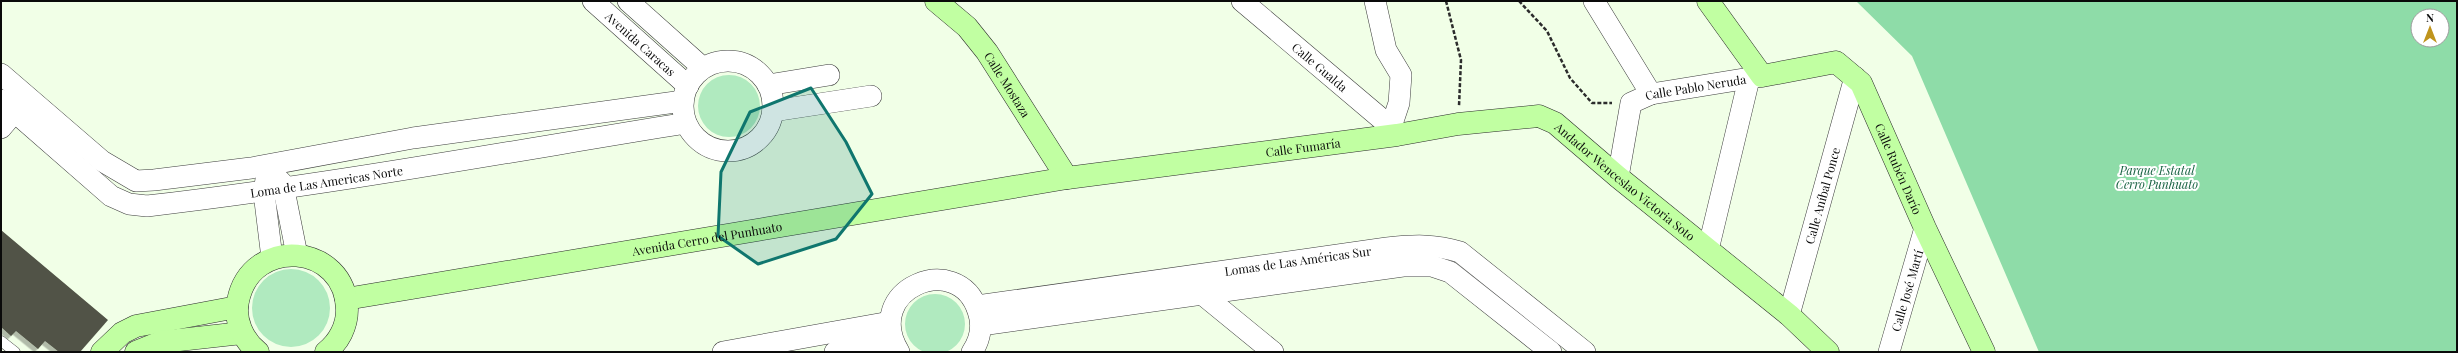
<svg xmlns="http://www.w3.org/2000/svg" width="2458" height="353" viewBox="0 0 2458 353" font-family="'Playfair Display',serif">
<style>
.green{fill:#b0eabf}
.forest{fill:#8edca8;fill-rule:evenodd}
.building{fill:#515346;filter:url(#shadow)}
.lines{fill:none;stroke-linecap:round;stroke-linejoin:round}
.lane-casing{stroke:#3d3d3d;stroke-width:11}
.street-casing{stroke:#3d3d3d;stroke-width:22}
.secondary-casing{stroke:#2c2c2c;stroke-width:23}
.path{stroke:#2c2c2c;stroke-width:2.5;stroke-dasharray:4 2;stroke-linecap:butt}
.lane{stroke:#fff;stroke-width:10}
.street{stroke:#fff;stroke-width:21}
.secondary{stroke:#c1ffa2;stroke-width:22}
.marked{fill:#0f766e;fill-opacity:0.2;stroke:#0f766e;stroke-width:3;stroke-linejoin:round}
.labels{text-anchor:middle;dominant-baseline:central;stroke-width:4;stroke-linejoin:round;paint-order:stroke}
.street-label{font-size:12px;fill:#0a0a0a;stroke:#fff}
.park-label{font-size:12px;font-style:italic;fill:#196343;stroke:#fff}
</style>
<defs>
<filter id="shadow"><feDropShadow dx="-3.5" dy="3.5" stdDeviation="0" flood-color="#0004"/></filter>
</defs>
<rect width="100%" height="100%" fill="#f1ffe7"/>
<path class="green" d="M698 106a31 31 0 1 1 62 0a31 31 0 1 1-62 0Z
M252 308a39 39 0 1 1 78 0a39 39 0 1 1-78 0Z
M905 324a30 30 0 1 1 60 0a30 30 0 1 1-60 0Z"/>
<path class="forest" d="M1856 1H2457V352H2039L1912 56ZM2418 16H2442V40H2418Z"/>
<path class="building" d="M1 230 108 320 80 352H59L45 341 38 349 16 331 11 336 1 327Z"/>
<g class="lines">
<defs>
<path id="lane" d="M1 341 15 352"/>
<g id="street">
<path id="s1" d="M593 1 688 86"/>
<path d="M628 1 703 68"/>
<path id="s2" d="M1242 1 1391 127 1397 135"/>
<path d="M1375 1 1386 50 1401 75 1399 103 1391 127"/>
<path d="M1594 1 1651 94"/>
<circle cx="728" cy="106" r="45"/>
<path d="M1 74 102 161 136 181 154 180 251 168 413 138 683 101"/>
<path d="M768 85 829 75"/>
<path id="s3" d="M1 100 111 196 129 204 147 206C328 185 507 152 686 123"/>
<path d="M773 111 871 96"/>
<path d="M1 128 23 102"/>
<path id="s4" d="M1618 177 1631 103 1651 94 1762 76"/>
<path d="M266 179 264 193 272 258"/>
<path d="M278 179 282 183 284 190 297 255"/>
<path d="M1708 250 1749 79"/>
<path d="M1196 289 1273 352"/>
<path id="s5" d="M977 306 1387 248C1413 245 1435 244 1460 252L1585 352"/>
<path id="s6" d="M1789 315 1855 77"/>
<path d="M981 325 1403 266H1432L1450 272 1551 352"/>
<path d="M723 352 890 322"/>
<path d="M835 352 893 341"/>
<path d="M899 352C861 289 958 249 978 311 983 325 980 340 972 352"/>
<path id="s7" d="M1889 352 1925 228"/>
</g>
<g id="secondary">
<path id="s8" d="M936 1 967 27 987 52 1067 178"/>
<path id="s9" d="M1708 1 1762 76 1836 62 1861 83 1925 228 1984 352"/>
<path id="s10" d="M346 299 1067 178 1397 135 1458 124 1539 116 1555 123 1618 177 1789 315 1828 352"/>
<path d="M102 352 122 333 136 326 237 307"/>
<path d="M136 352 161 342 242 333"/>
<path d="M258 352C243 340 234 320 238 301 251 235 346 243 347 310 347 326 339 342 326 352"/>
</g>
</defs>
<use href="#lane" class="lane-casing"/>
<use href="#street" class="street-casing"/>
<use href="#secondary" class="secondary-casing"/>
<path class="path" d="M1446 1 1461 60 1459 106
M1519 1 1547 31 1570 78 1592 103H1612"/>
<use href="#lane" class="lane"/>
<use href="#street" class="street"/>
<use href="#secondary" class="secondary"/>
</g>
<path class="marked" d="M811 88 846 142 872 194 836 239 758 264 718 236 721 172 750 112Z"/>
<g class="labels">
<g class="street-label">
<text stroke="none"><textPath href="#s1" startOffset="64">Avenida Caracas</textPath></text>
<text stroke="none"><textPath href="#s2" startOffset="102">Calle Gualda</textPath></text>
<text stroke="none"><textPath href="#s8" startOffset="111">Calle Mostaza</textPath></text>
<text stroke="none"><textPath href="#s4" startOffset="142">Calle Pablo Neruda</textPath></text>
<text stroke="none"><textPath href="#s10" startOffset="969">Calle Fumaría</textPath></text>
<text stroke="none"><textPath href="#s9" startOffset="294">Calle Rubén Darío</textPath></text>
<text stroke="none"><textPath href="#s3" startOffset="365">Loma de Las Americas Norte</textPath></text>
<text stroke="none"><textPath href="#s10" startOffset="1316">Andador Wenceslao Victoria Soto</textPath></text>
<text stroke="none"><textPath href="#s6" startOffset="124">Calle Aníbal Ponce</textPath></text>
<text stroke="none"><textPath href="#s10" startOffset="366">Avenida Cerro del Punhuato</textPath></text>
<text stroke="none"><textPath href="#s5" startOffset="324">Lomas de Las Américas Sur</textPath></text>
<text stroke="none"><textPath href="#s7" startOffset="64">Calle José Martí</textPath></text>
</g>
<g class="park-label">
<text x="2157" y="170">Parque Estatal<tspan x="2157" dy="14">Cerro Punhuato</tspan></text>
</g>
</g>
<rect width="2458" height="353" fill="none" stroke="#0a0a0a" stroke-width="4"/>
<g transform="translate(2430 28)"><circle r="19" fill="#ffffff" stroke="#9d9d9d"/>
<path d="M0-3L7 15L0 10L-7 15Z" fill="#bf941d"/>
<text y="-6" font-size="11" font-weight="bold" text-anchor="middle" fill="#0a0a0a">N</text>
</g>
</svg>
